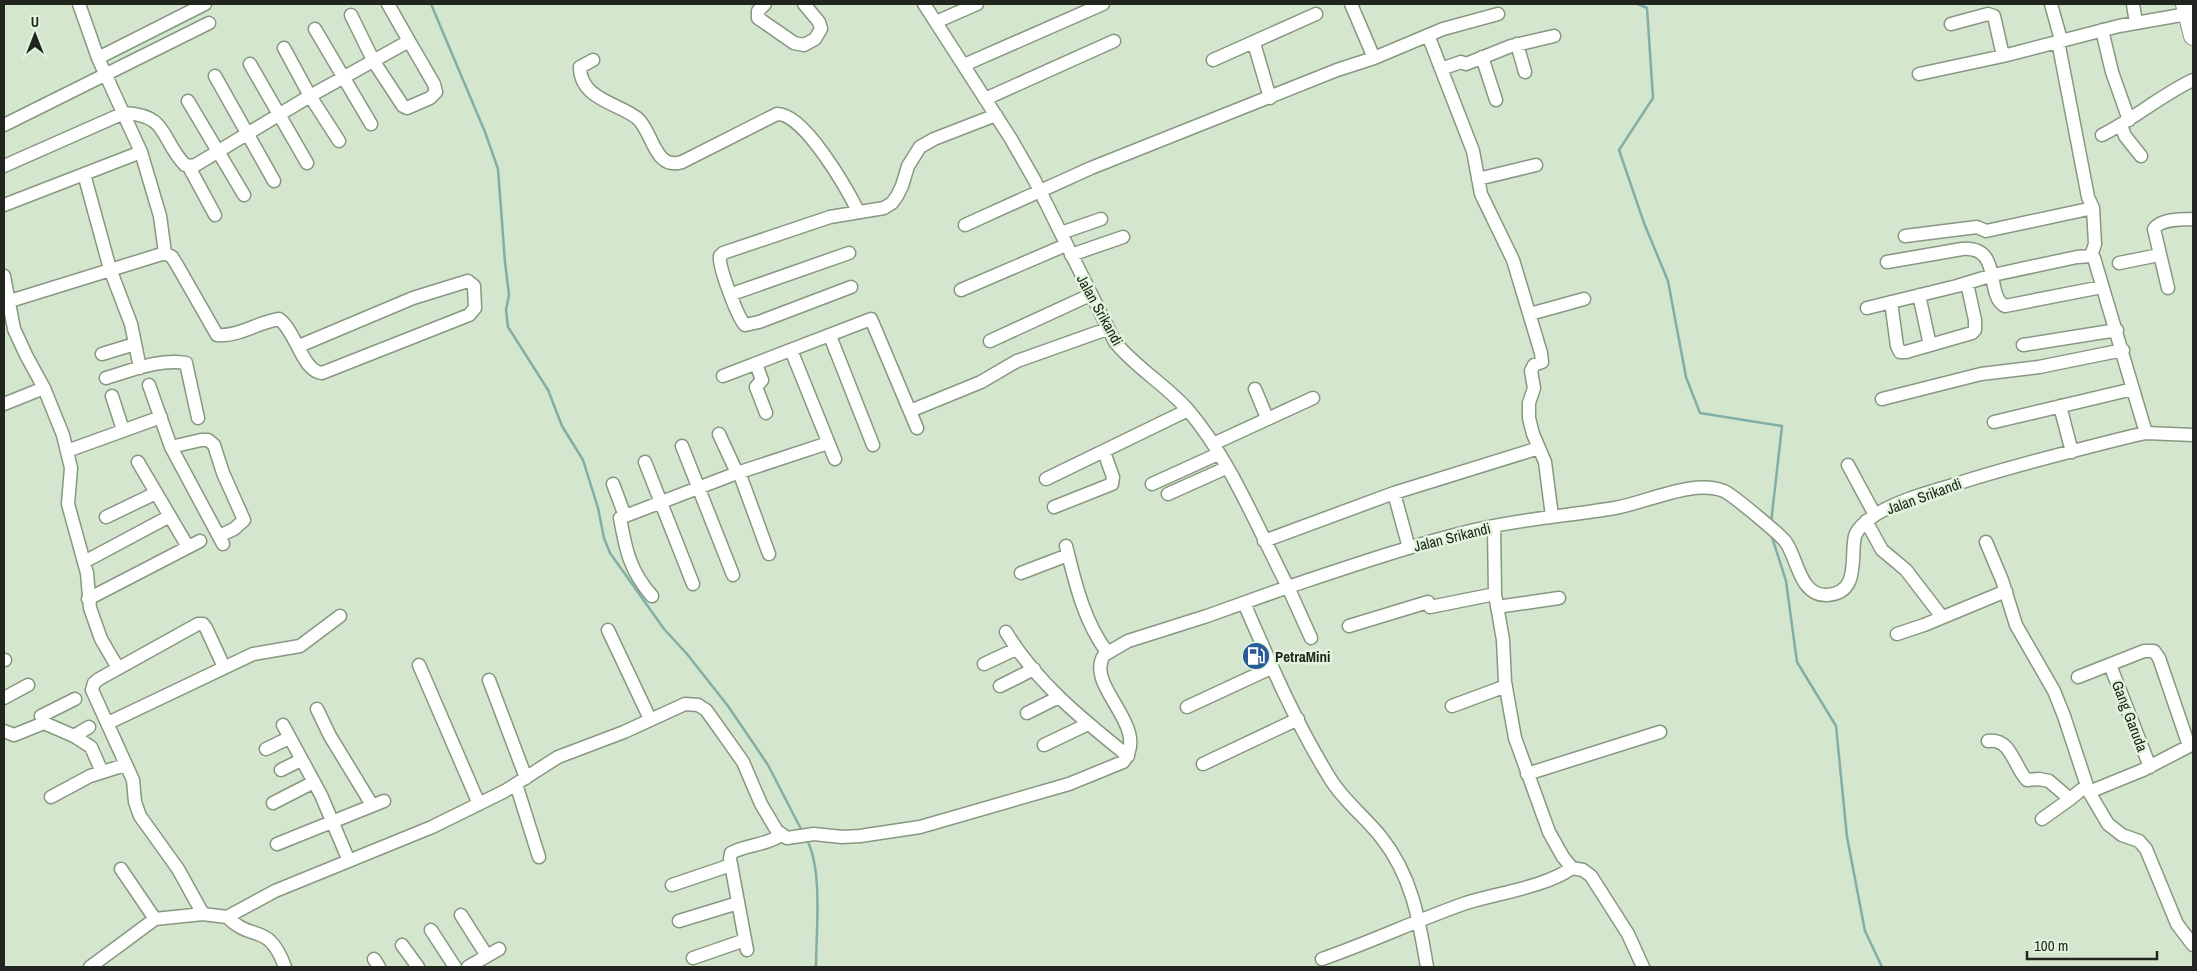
<svg xmlns="http://www.w3.org/2000/svg" width="2197" height="971" viewBox="0 0 2197 971" font-family="'Archivo Narrow',sans-serif">
<style>
.lines{fill:none;stroke-linecap:round;stroke-linejoin:round}
.stream{stroke:#83aea7;stroke-width:2.5}
.minor-casing{stroke:#879881;stroke-width:15}
.highway-casing{stroke:#879881;stroke-width:20}
.minor{stroke:#fff;stroke-width:12}
.highway{stroke:#fff;stroke-width:18}
.labels{text-anchor:middle;dominant-baseline:central;stroke-width:5;stroke-linejoin:round;paint-order:stroke}
.street-label{font-size:15px;fill:#20261d;stroke:#e2f4db}
.poi-label{font-size:15px;font-weight:bold;fill:#20261d;stroke:#e2f4db;text-anchor:start}
</style>
<rect width="100%" height="100%" fill="#d4e6ce"/>
<g class="lines">
<path class="stream" d="M431 4 485 132 498 169 505 262 509 295 506 310 508 327 548 390 562 426 583 460 598 508 604 538 610 553 664 629 687 654 728 706 768 765 802 831
M1638 4 1647 8 1653 98 1619 150 1644 223 1668 281 1686 377 1700 413 1782 426 1771 523
M1771 534 1786 581 1797 662 1836 726 1847 837 1865 931 1882 967
M807 840C823 871 816 932 816 967"/>
<defs>
<path id="minor" d="M79 4 98 58 141 152 160 216 165 253
M765 4 758 11V18L794 43 804 45 815 39 821 29 819 22 804 4
M924 4 1011 139 1035 181 1115 342C1136 368 1166 385 1188 410 1230 459 1258 529 1288 587 1348 567 1409 546 1470 531 1518 519 1567 516 1615 508 1648 502 1693 479 1724 491 1733 495 1778 533 1785 541 1798 558 1799 596 1827 595 1861 593 1850 556 1855 536 1858 527 1868 520 1875 515 1899 500 1927 493 1953 485 2011 466 2072 451 2132 436L2146 433 2193 435
M1351 4 1374 58
M2051 4 2061 40
M2133 4 2136 23
M351 15 374 62 403 106 407 108 430 98 436 92 434 84 409 41
M936 22 977 4
M1951 24 1988 14 1994 16 2003 56
M315 29 371 124
M2102 30 2112 72 2129 120
M1428 35 1473 151 1481 194 1513 260 1541 353 1542 362 1534 365 1531 371 1534 388 1529 403V418L1533 434 1545 462 1552 516
M2058 41 2088 197 2093 208 2095 244 2091 256
M1254 43 1270 98
M1517 44 1525 72
M284 48 310 96 339 141
M1482 57 1496 100
M98 58 205 4
M593 60 580 67C580 99 618 103 637 118 653 131 654 171 682 162L777 114C804 113 847 189 858 211
M1213 60 1316 14
M250 64 307 163
M964 65 1103 4
M1441 69 1461 62 1466 64 1511 46 1554 36
M1919 74 2003 56 2119 26 2187 14
M215 76 274 181
M985 99 1114 41
M188 101 244 195
M4 125 209 23
M2121 125 2125 136 2141 156
M2102 135C2134 119 2161 95 2193 80
M4 166 124 113C169 115 160 139 185 165L194 166 310 96 409 41 388 4
M189 167 215 215
M84 174 110 269 131 324 140 368
M1478 179 1536 165
M4 205 141 152
M965 225 1091 168 1219 117 1337 70 1374 58 1443 29 1498 14
M1061 233 1101 219
M1905 236 1977 227 1986 231 2093 208
M1071 255 1123 237
M1887 262 1962 249C2004 246 1984 295 2005 306L2102 287
M2119 263 2159 255
M4 276 14 329 26 355 44 388 63 435 71 468 68 504 87 573 90 608 101 639 118 668
M851 287 759 322 745 325C738 318 718 266 720 256L723 253 830 217 884 208 892 203 897 196 902 186 908 166 920 147 934 139 996 115
M2168 288 2154 229C2161 218 2182 220 2193 219
M961 290 1066 245
M732 294 849 253
M1919 295 1930 345
M10 301 165 253 172 257 177 265 217 335C239 337 258 322 279 319 296 331 302 371 322 373L469 315 475 308 474 286 468 281 413 298 299 346
M1891 302 1897 346 1900 352H1906L1972 333 1975 330V320L1967 283
M1867 308 1957 286 1993 275 2077 257 2091 256 2094 258 2146 433
M1530 314 1584 299
M830 336 873 445
M990 341 1090 295
M2023 345 2117 330
M791 350 835 459
M102 354 135 344
M756 364 762 380 756 387 766 413
M723 376 871 319 917 428
M106 378C130 371 160 358 186 363L198 418
M149 385 171 447 223 544
M1255 389 1267 418
M112 396 123 430
M1882 399 1981 374 2039 367 2123 350
M4 404 44 388
M2060 406 2072 452
M910 411 981 382 1017 361 1107 329
M1994 422 2133 389
M719 434 737 473
M1213 444 1313 398
M682 446 733 575
M171 447 201 440H208L214 445 223 473 244 520 234 529 219 536
M67 451 161 417
M138 462 188 547
M645 462 693 584
M1848 465 1875 515
M739 472 769 554
M1046 479 1188 410
M613 484 625 516
M1152 484 1218 454
M1394 493 1409 548
M1168 494 1226 468
M1054 507 1112 484 1113 477 1104 452
M106 517 156 493
M1866 521 1882 550 1906 570 1942 617
M1494 526 1495 594 1503 640 1505 682 1515 738 1549 832 1563 857 1572 868 1583 870 1591 876 1628 934 1643 967
M1264 541 1394 493 1539 448
M1986 542 2002 580 2016 625 2054 691 2064 716 2089 792 2108 824 2122 835 2139 841 2146 849 2177 924 2193 945
M1066 546C1075 582 1084 622 1107 652
M84 562 170 516
M1021 573 1068 555
M652 596C630 571 626 551 620 518L737 473 828 443
M88 599 200 541
M1244 603C1270 663 1296 724 1331 780 1344 801 1365 817 1381 837 1412 876 1419 919 1427 967
M1497 607 1559 598
M1349 626 1428 602 1430 607 1495 594
M608 630 650 719
M1006 632C1036 682 1083 720 1128 756
M1897 634 1924 625 2006 591
M4 660H5
M984 664 1016 649
M419 665 479 804
M2110 665 2150 767
M2078 677 2144 651H2154L2159 658 2189 746
M489 680 526 778
M1000 686 1034 669
M4 698 28 685
M1452 706 1506 686
M1187 707 1271 668
M317 709 330 736 372 805
M1027 713 1059 697
M44 723 41 716 75 699
M108 723 253 654 300 646 340 616
M283 725 321 795 349 861
M4 731 14 735 44 723 74 736 91 747 102 772
M74 736 89 727
M1988 741C2011 737 2014 767 2027 780L2039 779 2049 781 2070 799 2086 786
M1044 745 1088 724
M266 749 289 738
M1203 764 1298 719
M281 770 301 760
M1527 774 1660 732
M516 784 539 857
M2089 792 2143 770 2193 744
M51 797 90 776 125 765
M273 803 314 782
M2042 819 2070 799
M277 844 384 801
M121 869 155 919
M672 885 731 865
M203 914 178 869 140 816 135 802 133 780 92 690 94 683 99 679 198 624H203L206 628 224 667
M461 915 487 956
M227 917C253 943 268 921 285 967
M679 921 738 903
M431 930 455 967
M402 945 418 967
M747 950 730 859 731 853C747 844 765 846 781 835
M693 958 745 940
M374 959 379 967
M1322 959C1371 942 1417 920 1466 903 1498 893 1545 887 1572 868
M90 967 155 919 203 914 227 917 275 891 432 827 505 791 558 757 624 732 685 704 698 705 706 710 714 721 743 762 761 804 777 831 787 838 814 834 842 837 860 836 920 827 1069 784 1123 762C1152 726 1084 687 1104 655L1128 641 1207 616 1288 587 1311 638
M468 967 499 949"/>
<path id="highway" d="M2185 4 2193 36"/>
</defs>
<use href="#minor" class="minor-casing"/>
<use href="#highway" class="highway-casing"/>
<use href="#minor" class="minor"/>
<use href="#highway" class="highway"/>
</g>
<defs>
<symbol id="fuel-disc" viewBox="-11 -11 22 22"><circle r="9.5" fill="#275c95" stroke="#e2f4db"/><path d="M-5.5-6h7V0h2V4h1.3V-2.5L3-4.5l.8-.8L6-3V5H2.5V1h-1V6h-7ZM-4.2-4.7v3.2H.2V-4.7Z" fill="#fff"/></symbol>
</defs>
<g fill-rule="evenodd">
<use href="#fuel-disc" x="1240" y="640" width="32" height="32"/>
</g>
<g class="labels">
<g class="street-label">
<text transform="translate(1100 310) rotate(61)">Jalan Srikandi</text>
<text transform="translate(1924 496) rotate(-20)">Jalan Srikandi</text>
<text transform="translate(1452 537) rotate(-14)">Jalan Srikandi</text>
<text transform="translate(2130 716) rotate(69)">Gang Garuda</text>
</g>
<g class="poi-label">
<text x="1275" y="656">PetraMini</text>
</g>
</g>
<rect width="2197" height="971" fill="none" stroke="#20261d" stroke-width="10"/>
<g transform="translate(35 35)" stroke="#e2f4db" stroke-width="4" paint-order="stroke">
<path d="M0-4L9 19L0 12L-9 19Z" fill="#20261d"/>
<text y="-8" font-size="14" font-weight="bold" text-anchor="middle" fill="#20261d">U</text>
</g>
<path d="M2027 951v8h130v-8" fill="none" stroke="#20261d" stroke-width="2.5"/>
<text x="2034" y="951" font-size="15" fill="#20261d" stroke="#e2f4db" stroke-width="4" paint-order="stroke">100 m</text>
</svg>
